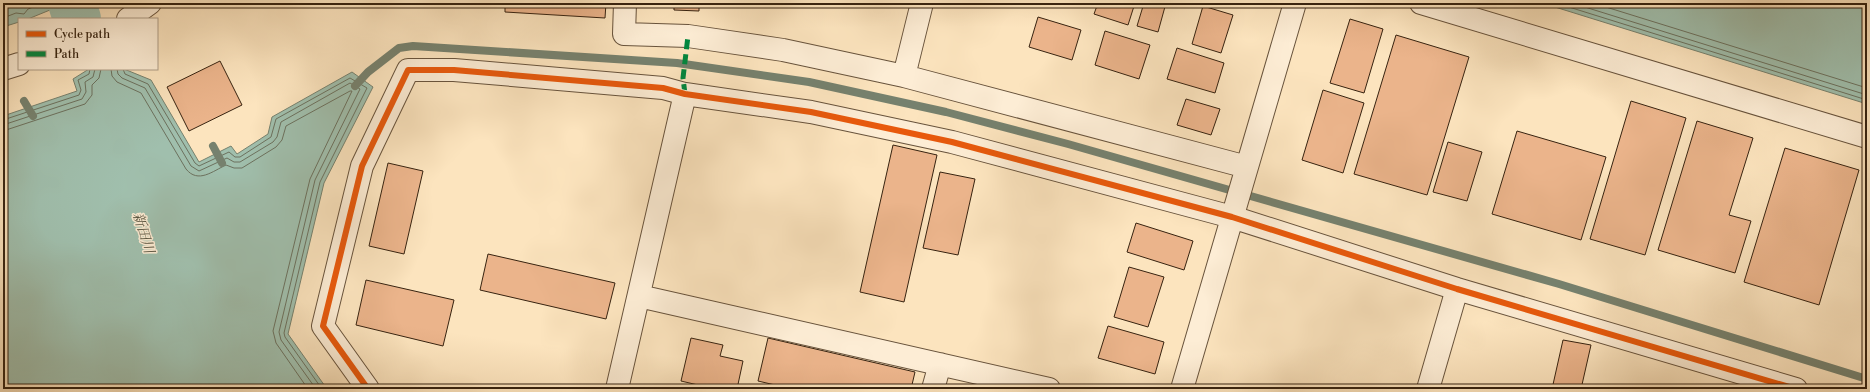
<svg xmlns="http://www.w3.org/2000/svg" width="1870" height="392" viewBox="0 0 1870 392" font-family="'Libre Bodoni','Noto Serif JP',serif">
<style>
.water{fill:#a0bfad;stroke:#76816e}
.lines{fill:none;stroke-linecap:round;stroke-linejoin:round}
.shore{stroke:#6c715e;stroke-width:1}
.stream{stroke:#76816e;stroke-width:8}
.river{stroke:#a0bfad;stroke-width:48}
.building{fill:#ebb48b;stroke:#372310}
.minor-casing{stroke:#68533c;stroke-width:24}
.minor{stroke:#fdedd5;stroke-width:22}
.quiet{stroke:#00873e;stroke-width:5;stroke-dasharray:10 5;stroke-linecap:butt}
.cycleway-casing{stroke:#fdedd5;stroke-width:8}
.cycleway{stroke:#e8590c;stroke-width:6}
.labels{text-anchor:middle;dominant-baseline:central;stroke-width:3;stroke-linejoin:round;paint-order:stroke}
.water-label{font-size:14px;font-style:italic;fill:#56523f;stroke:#fdedd5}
</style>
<rect width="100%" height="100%" fill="#fce4be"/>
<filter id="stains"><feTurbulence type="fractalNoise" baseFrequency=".005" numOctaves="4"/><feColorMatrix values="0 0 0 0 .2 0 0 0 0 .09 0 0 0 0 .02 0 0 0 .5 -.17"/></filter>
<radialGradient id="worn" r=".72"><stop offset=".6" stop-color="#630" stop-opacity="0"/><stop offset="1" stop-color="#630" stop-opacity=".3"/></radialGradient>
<path class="water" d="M3 3H67L28 19H19V22L3 27Z
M1542 3H1867V104Z
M89 69H124L151 80 199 162 231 146 237 154 268 134 272 117 352 72 373 87 324 183 288 334 327 389H3V116L77 91 73 79Z"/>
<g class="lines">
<path class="shore" d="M1556 3 1867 100
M1572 3 1867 95
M1593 3 1867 88
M3 18 16 13 24 14 28 9 44 3
M111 69 112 76 117 82 141 93 186 169C198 184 213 171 226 165L234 168H242L276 147 282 140 286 126 350 91H352L310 179 273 331 276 343 308 389
M117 69 118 74 122 78 145 88 191 166 199 171 227 158 234 162H240L273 142 277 137 281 122 350 83 360 89 315 180 279 332 281 340 316 389
M123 69 125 74 148 84 195 163 199 166 229 152 235 157H240L271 137 276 119 350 78 367 88 320 182 284 333 285 337 322 389
M3 120 79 95 81 90 78 80 89 74 90 69
M3 125 82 99 86 92 85 82 93 77 95 69
M3 131 85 104 92 95V85L99 78 101 69"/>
<path class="stream" d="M355 86 368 72 399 48 413 46 677 63 809 82 946 112 1068 144 1559 284 1867 379
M24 101 33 116
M213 146 222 163"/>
<path class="river" d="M72 3 77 19"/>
</g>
<path class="building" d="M505 3H606L605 18 505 12Z
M674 3H699V11L674 10Z
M1098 3H1135L1128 25 1094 14Z
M1144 3H1166L1158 32 1137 26Z
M1203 6 1233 15 1221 53 1192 44Z
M1038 17 1081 30 1072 60 1029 47Z
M1350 19 1383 29 1364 93 1330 83Z
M1105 31 1150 45 1139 79 1095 65Z
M1396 35 1469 57 1427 195 1354 174Z
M1177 48 1224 63 1215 93 1167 79Z
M220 61 242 105 189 131 167 87Z
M1323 90 1364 103 1343 173 1302 160Z
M1186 99 1220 109 1211 135 1177 125Z
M1631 101 1686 118 1645 255 1590 239Z
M1697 121 1753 138 1729 215 1751 221 1735 273 1658 250Z
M1517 131 1606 157 1581 240 1492 214Z
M1448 142 1482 152 1467 201 1433 192Z
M893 145 937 155 904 302 860 292Z
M1785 148 1859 170 1819 305 1744 282Z
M388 163 423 171 404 254 369 246Z
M940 172 975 179 958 255 923 248Z
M1136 223 1193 241 1184 270 1127 252Z
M488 254 615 283 606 319 480 290Z
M1129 267 1164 277 1148 327 1114 317Z
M366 280 454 300 443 346 356 325Z
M1108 326 1164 342 1155 374 1098 358Z
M691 338 723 345 720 356 743 361 737 389H715L681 381Z
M768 338 915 372 911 389H792L758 381Z
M1563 340 1591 345 1581 389H1552Z"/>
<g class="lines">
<defs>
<path id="minor" d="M625 3 624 34 688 36 783 50 904 76 1247 167
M1421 3 1867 137
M128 19 150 3
M3 69 19 64
M904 76 922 3
M639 296 1049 389
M368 389 323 326 362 166 408 70H454L663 88 685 94 811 112 952 142 1232 217 1457 289 1796 389
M617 389 685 94
M933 389 940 364
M1182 389 1295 3
M1428 389 1457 289"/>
</defs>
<use href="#minor" class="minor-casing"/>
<use href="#minor" class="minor"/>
<path class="quiet" d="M685 94 683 78 688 36"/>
<defs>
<path id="cycleway" d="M368 389 323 326 362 166 408 70H454L663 88 685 94 811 112 952 142 1232 217 1457 289 1796 389"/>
</defs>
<use href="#cycleway" class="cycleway-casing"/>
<use href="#cycleway" class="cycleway"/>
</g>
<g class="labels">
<g class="water-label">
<text transform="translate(143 233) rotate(73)">新田川</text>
</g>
</g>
<rect width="1870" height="392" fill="none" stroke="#fce4be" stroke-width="16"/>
<rect x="4" y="4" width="1862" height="384" fill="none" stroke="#372310" stroke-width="2"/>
<rect x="8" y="8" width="1854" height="376" fill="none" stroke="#372310"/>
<rect x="18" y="18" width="140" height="52" fill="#fdedd5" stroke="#ae9c86"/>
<rect x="26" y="31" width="20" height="6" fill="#e8590c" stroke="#ae9c86"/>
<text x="54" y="38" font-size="12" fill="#372310">Cycle path</text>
<rect x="26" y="51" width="20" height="6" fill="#00873e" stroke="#ae9c86"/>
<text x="54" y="58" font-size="12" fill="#372310">Path</text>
<rect width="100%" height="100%" filter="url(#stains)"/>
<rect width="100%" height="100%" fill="url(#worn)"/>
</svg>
